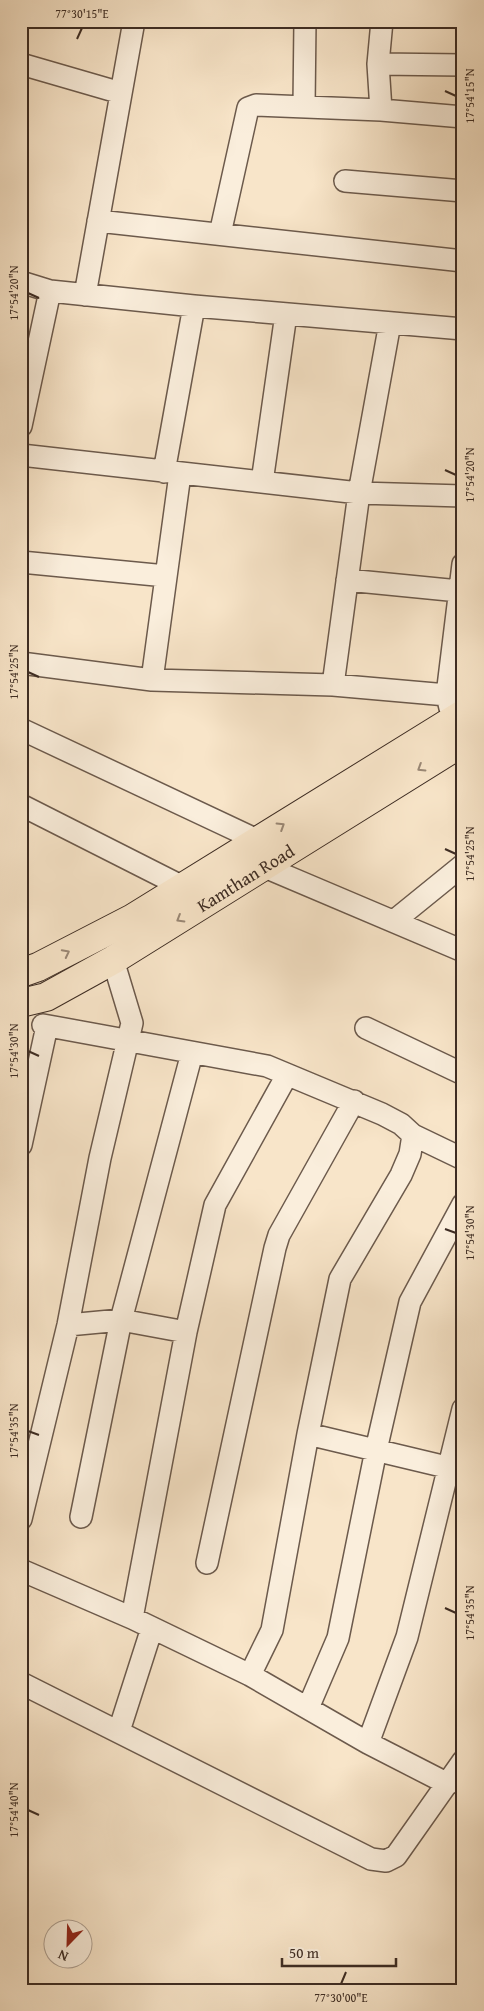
<svg xmlns="http://www.w3.org/2000/svg" width="484" height="2011" viewBox="0 0 484 2011" font-family="'Gentium Book Plus',serif">
<style>
.lines{fill:none;stroke-linecap:round;stroke-linejoin:round}
.minor-casing{stroke:#6c5a4c;stroke-width:24}
.major-casing{stroke:#3d2c23;stroke-width:30}
.minor{stroke:#faeedc;stroke-width:21}
.major{stroke:#f8e5c9;stroke-width:28}
.oneway{stroke:#9a8876}
.ticks{fill:none;stroke:#3d2c23;stroke-width:2}
.labels{text-anchor:middle;dominant-baseline:central;stroke-width:4;stroke-linejoin:round;paint-order:stroke}
.street-label{font-size:18px;fill:#3d2c23;stroke:#faeedc}
.neatline{fill:none;stroke:#3d2c23;stroke-width:2}
.ticks-label{font-size:12px;text-anchor:middle;fill:#3d2c23}
</style>
<rect width="100%" height="100%" fill="#f8e5c9"/>
<filter id="stains"><feTurbulence type="fractalNoise" baseFrequency=".004" numOctaves="4"/><feColorMatrix values="0 0 0 0 .2 0 0 0 0 .09 0 0 0 0 .02 0 0 0 .5 -.17"/></filter>
<radialGradient id="worn" r=".72"><stop offset=".6" stop-color="#630" stop-opacity="0"/><stop offset="1" stop-color="#630" stop-opacity=".3"/></radialGradient>
<g class="lines">
<defs>
<path id="minor" d="M382 21 378 64 381 110 463 117
M21 64 121 93
M378 64 463 65
M304 107 305 21
M345 181 463 191
M98 221 463 261
M220 234 248 108 256 105 381 110
M21 282 50 291
M85 295 134 21
M21 426 50 291 194 306 463 329
M21 455 359 493 463 496
M164 472 194 306
M262 482 286 314
M21 562 166 576
M347 580 459 591
M21 663 152 680 333 685 447 695
M152 680 180 474
M333 685 359 493 390 323
M450 708 447 695 463 564
M21 729 257 840
M21 805 183 887
M253 862 463 951
M394 921 463 865
M43 1025 267 1066 382 1114 401 1124 413 1135 463 1159
M366 1028 463 1074
M21 1145 47 1026
M68 1325 121 1320 186 1332 132 1618
M186 1332 215 1205 287 1075
M308 1434 463 1471
M81 1517 121 1320 192 1053
M21 1519 68 1325 100 1158 132 1023 113 960
M207 1563 275 1248 279 1235 354 1101
M21 1570 132 1618 250 1675 368 1743 448 1784
M250 1675 272 1630 308 1434 340 1279 401 1175 410 1154 413 1135
M21 1683 371 1859 386 1861 396 1856 463 1761
M308 1708 338 1638 376 1450 410 1302 463 1204
M119 1731 152 1628
M368 1743 407 1637 463 1409"/>
<g id="major">
<path d="M21 973 38 967 133 918 463 714"/>
<path id="s1" d="M21 1003 46 997 113 960 463 742"/>
</g>
</defs>
<use href="#minor" class="minor-casing"/>
<use href="#major" class="major-casing"/>
<use href="#minor" class="minor"/>
<use href="#major" class="major"/>
</g>
<defs><path id="oneway-chevron" d="M-2-3.5L2.5 0L-2 3.5" fill="none" stroke-width="1.6" stroke-linecap="round" stroke-linejoin="round" transform="scale(1.25)"/></defs>
<g class="oneway">
<use href="#oneway-chevron" transform="translate(421 768) rotate(148)"/>
<use href="#oneway-chevron" transform="translate(281 826) rotate(-32)"/>
<use href="#oneway-chevron" transform="translate(180 919) rotate(149)"/>
<use href="#oneway-chevron" transform="translate(66 953) rotate(-27)"/>
</g>
<path class="ticks" d="M77 39 82 28M445 91 456 96M28 293 39 298M445 470 456 475M28 672 39 677M445 849 456 854M28 1051 39 1056M445 1229 456 1233M28 1431 39 1435M445 1608 456 1613M28 1810 39 1815M341 1984 346 1972"/>
<g class="labels">
<g class="street-label">
<text stroke="none"><textPath href="#s1" startOffset="258">Kamthan Road</textPath></text>
</g>
</g>
<rect width="484" height="2011" fill="none" stroke="#f8e5c9" stroke-width="55"/>
<g transform="translate(68 1944) rotate(203)"><circle r="24" fill="#faeedc" stroke="#aea092"/>
<path d="M0-4L9 19L0 12L-9 19Z" fill="#8f2418"/>
<text y="-8" font-size="14" font-weight="bold" text-anchor="middle" fill="#3d2c23">N</text>
</g>
<path d="M282 1958v8h114v-8" fill="none" stroke="#3d2c23" stroke-width="2.5"/>
<text x="289" y="1958" font-size="15" fill="#3d2c23" stroke="#faeedc" stroke-width="4" paint-order="stroke">50 m</text>
<rect x="28" y="28" width="428" height="1956" class="neatline"/>
<g class="ticks-label">
<text x="82" y="18">77°30'15"E</text>
<text transform="translate(470 96) rotate(-90)" y="4">17°54'15"N</text>
<text transform="translate(14 293) rotate(-90)" y="4">17°54'20"N</text>
<text transform="translate(470 475) rotate(-90)" y="4">17°54'20"N</text>
<text transform="translate(14 672) rotate(-90)" y="4">17°54'25"N</text>
<text transform="translate(470 854) rotate(-90)" y="4">17°54'25"N</text>
<text transform="translate(14 1051) rotate(-90)" y="4">17°54'30"N</text>
<text transform="translate(470 1233) rotate(-90)" y="4">17°54'30"N</text>
<text transform="translate(14 1431) rotate(-90)" y="4">17°54'35"N</text>
<text transform="translate(470 1613) rotate(-90)" y="4">17°54'35"N</text>
<text transform="translate(14 1810) rotate(-90)" y="4">17°54'40"N</text>
<text x="341" y="2002">77°30'00"E</text>
</g>
<rect width="100%" height="100%" filter="url(#stains)"/>
<rect width="100%" height="100%" fill="url(#worn)"/>
</svg>
